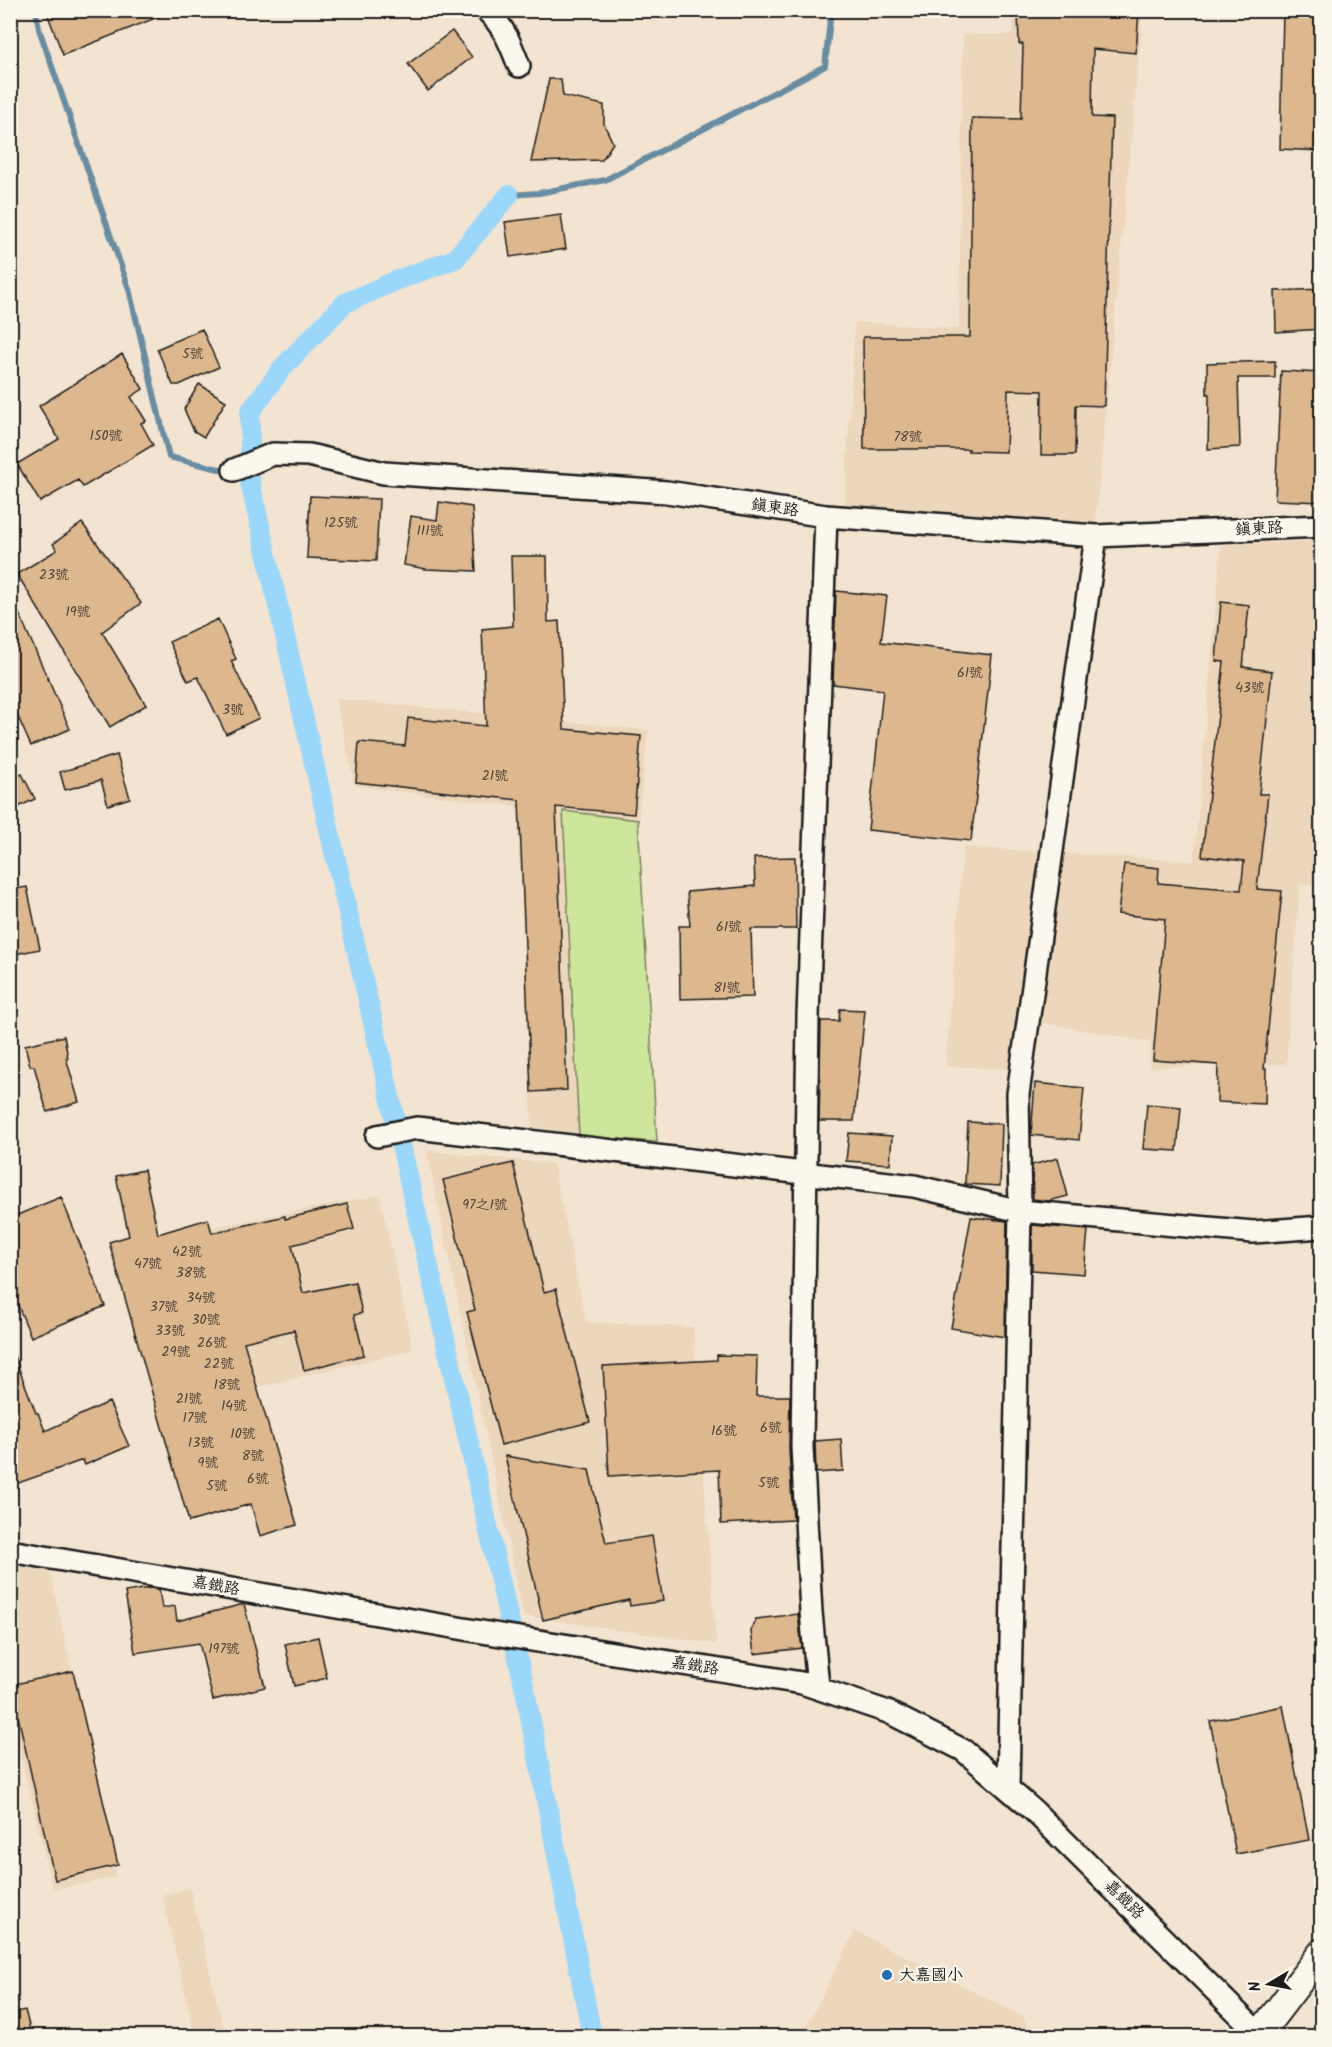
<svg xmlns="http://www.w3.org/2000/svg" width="1332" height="2047" viewBox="0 0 1332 2047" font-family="Kalam,'LXGW WenKai TC',sans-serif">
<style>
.built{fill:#ecd6bc}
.green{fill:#cee69b;stroke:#75815c;stroke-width:1.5}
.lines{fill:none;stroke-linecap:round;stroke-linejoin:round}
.stream{stroke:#688ca2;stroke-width:6}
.canal{stroke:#9ad7fb;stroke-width:20}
.building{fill:#ddb78e;stroke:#1c1c1c;stroke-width:1.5}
.minor-casing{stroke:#1c1c1c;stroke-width:26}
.major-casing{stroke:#1c1c1c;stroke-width:30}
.minor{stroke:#fbf7ec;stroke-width:21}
.major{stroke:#fbf7ec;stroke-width:26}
.poi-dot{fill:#1f6fb2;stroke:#fbf7ec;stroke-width:2}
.labels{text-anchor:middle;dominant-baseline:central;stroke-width:4.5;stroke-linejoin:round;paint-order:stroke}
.number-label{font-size:14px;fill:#4c4338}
.street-label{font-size:16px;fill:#1c1c1c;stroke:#fbf7ec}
.poi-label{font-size:16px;fill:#1c1c1c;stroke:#fbf7ec;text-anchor:start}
</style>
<rect width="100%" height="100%" fill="#f2e4d0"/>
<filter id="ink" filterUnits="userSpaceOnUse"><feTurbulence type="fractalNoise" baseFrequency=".0167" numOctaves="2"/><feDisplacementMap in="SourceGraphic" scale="12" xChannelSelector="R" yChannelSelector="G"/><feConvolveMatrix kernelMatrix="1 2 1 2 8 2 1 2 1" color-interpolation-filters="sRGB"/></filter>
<g filter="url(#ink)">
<path class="built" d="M1013 11H1143L1095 527 844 510 855 322 959 329 963 35H1013Z
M1321 540V886L1300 884 1286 1064 1149 1067 1151 1042 1037 1022 1032 1070 946 1066 963 847 1194 861 1221 545Z
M336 699 648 730 638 820 563 812 579 1136 532 1126 517 806 355 786Z
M427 1151 553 1164 586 1322 693 1327 716 1644 524 1616Z
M380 1195 413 1350 249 1389 209 1228Z
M10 1566 50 1571 116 1877 53 1890 11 1715Z
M190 1888 225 2036H195L162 1895Z
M855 1931 1025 2018 1028 2036H802Z"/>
<path class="green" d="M563 811 638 820 657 1142 579 1136Z"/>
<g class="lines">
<path class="stream" d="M36 10 39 29 129 289 169 457 219 469 231 467
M509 195 539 193 605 180 825 66 831 10"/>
<path class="canal" d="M509 195 455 259 400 279 345 303 283 367 250 412V482L524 1685 592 2036"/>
</g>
<path class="building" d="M46 10H172L173 11 63 55Z
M1018 10H1139L1136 53 1093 49 1092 117 1112 118 1104 406 1076 405 1075 455H1041L1042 391 1008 390 1006 452 968 451 969 449H864L863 337H970L972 118 1021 119 1023 44H1019Z
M1283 10H1322V151L1280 149Z
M452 31 472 57 428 91 408 64Z
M549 79H561L563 96 604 105V124L613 143 602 160 531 162Z
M561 215 566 249 510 257 505 222Z
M1322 289V329L1276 332 1275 291Z
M202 329 219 367 179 385H173L157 349Z
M122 354 143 389 131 397 146 421 141 423 153 445 83 487 78 480 40 502 17 464 59 439 39 406Z
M1275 361V378H1238L1240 447 1208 449 1209 394H1207V363Z
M1281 371 1322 373V502L1275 500Z
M199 384 226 401 204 437 194 431 184 409Z
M310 496 379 499 376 561 307 558Z
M439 502 472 507 476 571 426 569 404 565 411 516 437 520Z
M82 523 141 603 102 632 146 705 110 727 17 574 57 550 53 544Z
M511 556H547L548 622 559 621 564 729 641 736 634 814 556 807 567 1090 531 1092 519 800 356 782 359 742 405 746 408 718 486 726 482 629 513 626Z
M836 591 887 596 881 642 992 655 971 841 868 830 883 690 833 684Z
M10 593 70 729 31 746 10 699Z
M1221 602 1249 605 1243 667 1272 671 1259 794H1268L1257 889 1282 891 1264 1069H1266L1265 1104 1217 1102 1218 1065 1153 1060 1165 919 1118 914 1124 864 1159 868 1158 883 1241 890 1244 861 1202 856 1224 662 1216 661Z
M218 619 236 659 231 661 259 718 226 734 198 677 188 681 169 642Z
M117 755 130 798 108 805 101 780 65 790 60 772Z
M22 774 35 799 10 811V779Z
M795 857 796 929H751L753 997 680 999 679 926H690L687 892 755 886 754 858Z
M27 887 40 949 10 955V890Z
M840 1009 865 1010 854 1121H819L821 1021H839Z
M64 1036 68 1058H66L79 1102 47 1112 34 1066H30L25 1045Z
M1035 1083 1084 1088 1079 1140 1031 1135Z
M1147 1104 1181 1107 1177 1151 1143 1149Z
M968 1122 1002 1124 1000 1186 965 1184Z
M849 1133 892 1136 890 1164 846 1161Z
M1058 1158 1068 1196 1048 1201 1033 1199 1032 1165Z
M513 1163 544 1292 556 1289 590 1422 501 1445 467 1312 475 1310 443 1180Z
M144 1170 158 1234 208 1219 212 1233 285 1216V1219L347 1204 354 1229 292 1245 303 1293 355 1282 362 1313 354 1315 364 1355 304 1370 294 1330 244 1342 297 1525 260 1536 251 1504 189 1522 109 1242 129 1236 116 1176Z
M61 1197 105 1306 31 1337 10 1286V1218Z
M971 1217 1007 1221 1005 1337 951 1328Z
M1032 1225 1088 1230 1084 1274 1032 1270Z
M10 1351H12L36 1413H38L45 1431 109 1402 129 1446 85 1465 83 1460 10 1486Z
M717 1355 757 1356 756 1396H790L789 1448 793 1520 721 1524 719 1470 609 1476 603 1366 717 1360Z
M841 1439 843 1471 816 1473 815 1441Z
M505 1456 589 1470 606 1543 652 1536 663 1601 630 1606 629 1600 543 1620Z
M149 1588 159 1589 162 1608 175 1606 177 1621 244 1604 265 1687 213 1700 199 1643 135 1653 125 1592Z
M798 1614 802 1648 754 1654 751 1631 756 1619Z
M318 1637 327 1678 294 1686 285 1644Z
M73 1671 118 1865 55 1880 11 1685Z
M1283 1706 1309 1840 1236 1854 1210 1721Z
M25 2010 32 2037H10V2013Z"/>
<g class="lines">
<defs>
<path id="minor" d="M486 10C504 26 511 45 519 66
M234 470 273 454 309 455 384 473 667 492 826 516 1096 536 1322 526
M377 1136 417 1128 914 1186 1020 1211 1253 1232 1322 1227
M10 1551 482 1632 802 1683 888 1712 963 1750 1034 1811 1259 2034
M818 1687 811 1612 802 1447 808 1016 826 516
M1008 1787 1020 1211 1018 1094 1096 536"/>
<path id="major" d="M1258 2036 1322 1952"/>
</defs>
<use href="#minor" class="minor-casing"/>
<use href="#major" class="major-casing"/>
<use href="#minor" class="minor"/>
<use href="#major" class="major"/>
</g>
</g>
<circle class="poi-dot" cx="887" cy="1975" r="6"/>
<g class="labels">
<g class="number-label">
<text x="193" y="354">5號</text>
<text x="106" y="436">150號</text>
<text x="908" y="437">78號</text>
<text x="341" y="523">125號</text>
<text x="430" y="531">111號</text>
<text x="54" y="575">23號</text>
<text x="78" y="612">19號</text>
<text x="970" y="673">61號</text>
<text x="1250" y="688">43號</text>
<text x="233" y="710">3號</text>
<text x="495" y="776">21號</text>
<text x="729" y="927">61號</text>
<text x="727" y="988">81號</text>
<text x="485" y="1205">97之1號</text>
<text x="187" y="1252">42號</text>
<text x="148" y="1264">47號</text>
<text x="191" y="1273">38號</text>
<text x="201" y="1298">34號</text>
<text x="164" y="1307">37號</text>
<text x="206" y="1320">30號</text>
<text x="170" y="1331">33號</text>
<text x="212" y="1343">26號</text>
<text x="176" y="1352">29號</text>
<text x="219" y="1364">22號</text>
<text x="227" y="1385">18號</text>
<text x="189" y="1399">21號</text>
<text x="234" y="1406">14號</text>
<text x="195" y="1418">17號</text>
<text x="771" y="1428">6號</text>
<text x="724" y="1431">16號</text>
<text x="243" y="1434">10號</text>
<text x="201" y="1443">13號</text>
<text x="253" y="1456">8號</text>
<text x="208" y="1463">9號</text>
<text x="258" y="1479">6號</text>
<text x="769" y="1483">5號</text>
<text x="217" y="1486">5號</text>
<text x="224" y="1649">197號</text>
</g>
<g class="street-label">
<text transform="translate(775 508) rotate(8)">鎮東路</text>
<text transform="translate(1259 529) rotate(-3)">鎮東路</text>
<text transform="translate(216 1586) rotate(10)">嘉鐵路</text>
<text transform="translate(695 1666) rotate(9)">嘉鐵路</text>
<text transform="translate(1124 1900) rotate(45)">嘉鐵路</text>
</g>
<g class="poi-label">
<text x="899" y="1975">大嘉國小</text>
</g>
</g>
<rect width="1332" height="2047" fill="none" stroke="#fbf7ec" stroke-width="36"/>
<rect x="18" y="18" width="1296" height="2011" fill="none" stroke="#1c1c1c" stroke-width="2" filter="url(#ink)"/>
<g transform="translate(1269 1984) rotate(260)" stroke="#fbf7ec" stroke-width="4.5" paint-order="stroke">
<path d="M0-4.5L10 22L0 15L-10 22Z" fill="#1c1c1c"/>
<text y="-9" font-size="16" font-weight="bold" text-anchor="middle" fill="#1c1c1c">N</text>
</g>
</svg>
